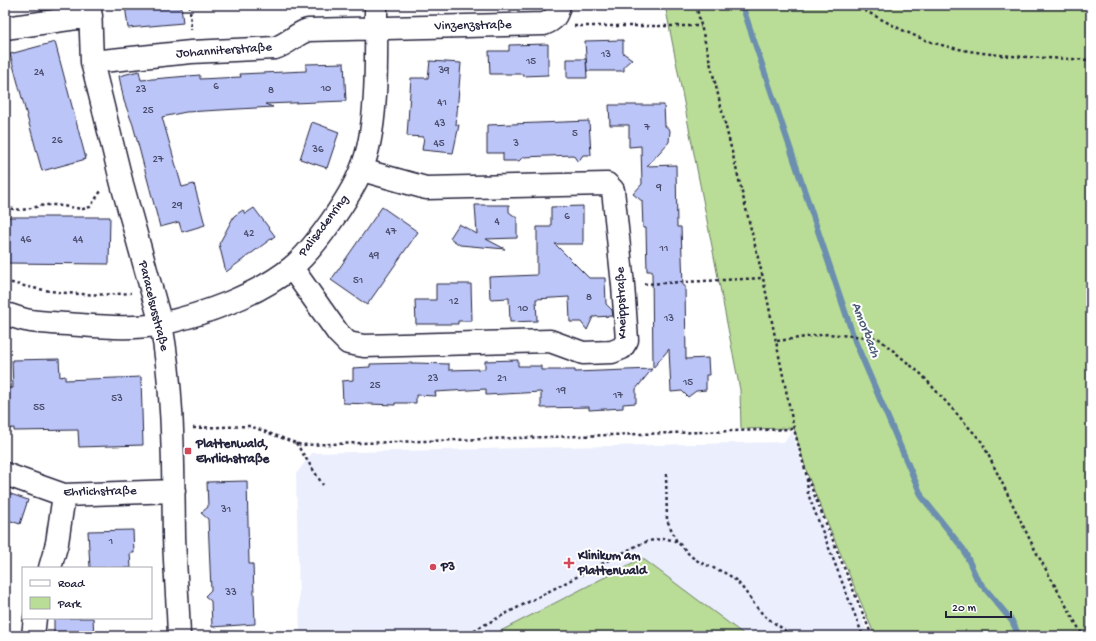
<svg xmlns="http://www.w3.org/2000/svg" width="1096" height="641" viewBox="0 0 1096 641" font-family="'Gochi Hand',sans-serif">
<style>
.built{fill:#ebeefd}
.green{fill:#b9dc96;stroke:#6e7f68}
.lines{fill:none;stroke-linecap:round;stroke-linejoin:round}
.stream{stroke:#6c8faf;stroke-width:6}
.building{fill:#bcc5f7;stroke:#22223b}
.minor-casing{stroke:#22223b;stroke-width:25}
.path{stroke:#22223b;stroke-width:2.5;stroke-dasharray:3 3;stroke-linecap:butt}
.minor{stroke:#fff;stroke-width:22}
.poi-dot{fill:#d1495b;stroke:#fff;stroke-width:1.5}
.labels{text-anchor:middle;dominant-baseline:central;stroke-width:4;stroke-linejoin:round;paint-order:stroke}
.number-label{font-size:11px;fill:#484b6a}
.street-label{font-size:13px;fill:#22223b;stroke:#fff}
.poi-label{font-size:13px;font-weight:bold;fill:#22223b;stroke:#fff;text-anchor:start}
.water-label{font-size:14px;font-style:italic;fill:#475975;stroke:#fff}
</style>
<rect width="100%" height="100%" fill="#fff"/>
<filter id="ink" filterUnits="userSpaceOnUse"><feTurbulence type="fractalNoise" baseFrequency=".025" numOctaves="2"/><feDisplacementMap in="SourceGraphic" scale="8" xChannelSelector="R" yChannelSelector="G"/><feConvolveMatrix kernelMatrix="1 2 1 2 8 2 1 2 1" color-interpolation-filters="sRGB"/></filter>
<g filter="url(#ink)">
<path class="built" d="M792 430 807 481 869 636H300L296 474 312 453 784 442Z"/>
<path class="green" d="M665 5H1091V636H875L808 476 794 428 741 429 740 390Z
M642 558 746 636H491Z"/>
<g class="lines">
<path class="stream" d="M742 5 855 341 922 497 964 550 977 579 1012 621 1019 636"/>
</g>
<path class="building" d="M125 5H181L183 23 128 28Z
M623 40V53L632 59 624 66V71H587L585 41Z
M55 42 86 159 42 171 10 54Z
M548 44V75L523 76V74H490L489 51H509V45Z
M567 59H586L587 78H567Z
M430 61 461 63 456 125H459L453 153 422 150 424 137 407 136 411 78H428Z
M344 63 346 101 265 104 273 107 186 112 162 117 182 187 194 184 205 225 182 232 179 222 160 227 133 125 124 101 119 76 139 71 141 80 200 75V79L241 77 240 74 306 71V64Z
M609 105H664L665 126 670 130 669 142 647 166 676 165 677 227H681L683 286H685L686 359 708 358 709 375H706V390L696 391 688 397 682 391 671 392 669 349 653 368 652 271H647L646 228H643L642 201 633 194 642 184 641 146 629 147V125H610Z
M589 121 591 155H583L578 162 573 155 523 157 519 161H503V153H487V125Z
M312 122 339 132 327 168 300 159Z
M475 205H509V212L517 218V238L486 239 505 249 460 245 450 238 459 224 477 234Z
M583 206V244H555L589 278H605L606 304 612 310 613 316 593 317 587 330 581 322H570L569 297 536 299 537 321 510 322 509 298 490 299 489 277 537 275V227H551V207Z
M382 207 418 232 367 305 331 280Z
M254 208 275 236 226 272 219 244 234 216 243 210 245 214Z
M5 217H110L109 264 5 263Z
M436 284H471L472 321H458V324H416L415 300H436Z
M59 359 60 377 65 376V380L141 377 143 445 79 447 78 430 14 431V428L5 429V388H13L12 360Z
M518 360V366H541V370H575V372L652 369 636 389V403L623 404V408L589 410V407L541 408V392L486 395V389L435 392 436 396 416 395V403H395V405L343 403 342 381 353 380V368L370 367V364L415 363 449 364V370L485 369V361Z
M247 481 249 564H253L255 624 212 627 211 601 205 596 211 590 208 519 201 513 208 507 207 482Z
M5 492 28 500 20 524 5 519Z
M133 530 134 553H130L131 568H90L88 531Z
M54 618H93L94 636H54Z"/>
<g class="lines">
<defs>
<path id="minor" d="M90 5 92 62 122 184 161 324C174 393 173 466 174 536 175 569 178 603 179 636
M5 28 91 16
M92 62 191 52 275 48C290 43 295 34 308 30L544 24C554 20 557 16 559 5
M292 268 338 333 348 343 364 346 550 341 583 353 612 352 622 348 627 340 623 285 613 190 607 184 426 188 362 170
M5 314C14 316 22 320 31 321 43 323 56 323 67 324 97 326 132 330 161 324 204 314 256 296 291 268 313 251 351 196 361 170 379 129 376 51 376 5
M5 474 64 495 174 491
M50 568 57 543 64 495
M33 636 35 618"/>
</defs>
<use href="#minor" class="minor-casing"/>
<path class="path" d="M190 5 191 30
M696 5 763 278 794 429 807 477 872 636
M854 5C878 17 903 32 928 41 980 58 1037 57 1091 60
M574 26H701
M5 156 9 173 7 208
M5 208 22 210 45 205H55L83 209 90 207 101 191
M5 281C46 293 88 297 131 293
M644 284 763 278
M777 341 828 334 878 338 921 374 982 442 1035 550 1083 636
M193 428 250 426 301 445 794 429
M296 443 323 485
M666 474 667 520 677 542
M807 479 808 494 863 636
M463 636 638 545C650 540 665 536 677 542 683 546 688 555 695 559 706 567 721 569 733 578 744 587 750 600 760 611 768 621 782 626 791 636"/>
<use href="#minor" class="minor"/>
</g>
</g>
<g class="poi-dot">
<rect x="184" y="447" width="8" height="8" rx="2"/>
<path d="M567 557h4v4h4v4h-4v4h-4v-4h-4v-4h4z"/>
<circle cx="433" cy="567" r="4"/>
</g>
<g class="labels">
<g class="number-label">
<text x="606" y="55">13</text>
<text x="531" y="62">15</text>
<text x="444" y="71">39</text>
<text x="39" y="73">24</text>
<text x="216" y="87">6</text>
<text x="326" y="89">10</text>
<text x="141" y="90">23</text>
<text x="271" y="91">8</text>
<text x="442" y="103">41</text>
<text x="148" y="111">25</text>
<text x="440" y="124">43</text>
<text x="647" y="128">7</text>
<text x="575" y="134">5</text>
<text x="57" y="141">26</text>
<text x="439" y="144">45</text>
<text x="516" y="144">3</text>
<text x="318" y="150">36</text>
<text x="158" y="160">27</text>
<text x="659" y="188">9</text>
<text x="177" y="206">29</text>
<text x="567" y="217">6</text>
<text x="497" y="222">4</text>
<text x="391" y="232">47</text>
<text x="249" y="234">42</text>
<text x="26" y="240">46</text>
<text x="78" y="240">44</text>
<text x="664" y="249">11</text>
<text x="374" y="256">49</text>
<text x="358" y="281">51</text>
<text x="589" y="298">8</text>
<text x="454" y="302">12</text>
<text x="523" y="309">10</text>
<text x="669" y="319">13</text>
<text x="433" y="379">23</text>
<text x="502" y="379">21</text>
<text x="688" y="383">15</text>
<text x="375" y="386">25</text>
<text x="561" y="391">19</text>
<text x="618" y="396">17</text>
<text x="117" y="399">53</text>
<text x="39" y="408">55</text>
<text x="226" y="510">31</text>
<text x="111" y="542">1</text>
<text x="231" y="593">33</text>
</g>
<g class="street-label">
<text transform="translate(473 26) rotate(-1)">Vinzenzstraße</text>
<text transform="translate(224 51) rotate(-4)">Johanniterstraße</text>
<text transform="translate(324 226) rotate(-53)">Palisadenring</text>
<text transform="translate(622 303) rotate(-92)">Kneippstraße</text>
<text transform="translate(153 306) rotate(76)">Paracelsusstraße</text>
<text transform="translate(100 492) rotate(-1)">Ehrlichstraße</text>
</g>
<g class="poi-label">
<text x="196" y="444">Plattenwald,<tspan x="196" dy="15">Ehrlichstraße</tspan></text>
<text x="578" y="556">Klinikum am<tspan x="578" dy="15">Plattenwald</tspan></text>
<text x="441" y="567">P3</text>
</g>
<g class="water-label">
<text transform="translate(865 330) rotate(69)">Amorbach</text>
</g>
</g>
<rect width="1096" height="641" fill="none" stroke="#fff" stroke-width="20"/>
<rect x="10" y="10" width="1076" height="621" fill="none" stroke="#22223b" stroke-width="1.5" filter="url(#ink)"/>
<rect x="22" y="567" width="130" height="52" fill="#ffffff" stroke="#a7a7b1"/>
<rect x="30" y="580" width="20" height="6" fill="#ffffff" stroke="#a7a7b1"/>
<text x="58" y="587" font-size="12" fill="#22223b">Road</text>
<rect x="30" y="597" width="20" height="12" fill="#b9dc96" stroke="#a7a7b1"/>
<text x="58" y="607" font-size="12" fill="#22223b">Park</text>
<path d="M946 611v6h65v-6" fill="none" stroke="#22223b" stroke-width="2"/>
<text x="952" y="611" font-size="12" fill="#22223b" stroke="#ffffff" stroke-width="3" paint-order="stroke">20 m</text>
</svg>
